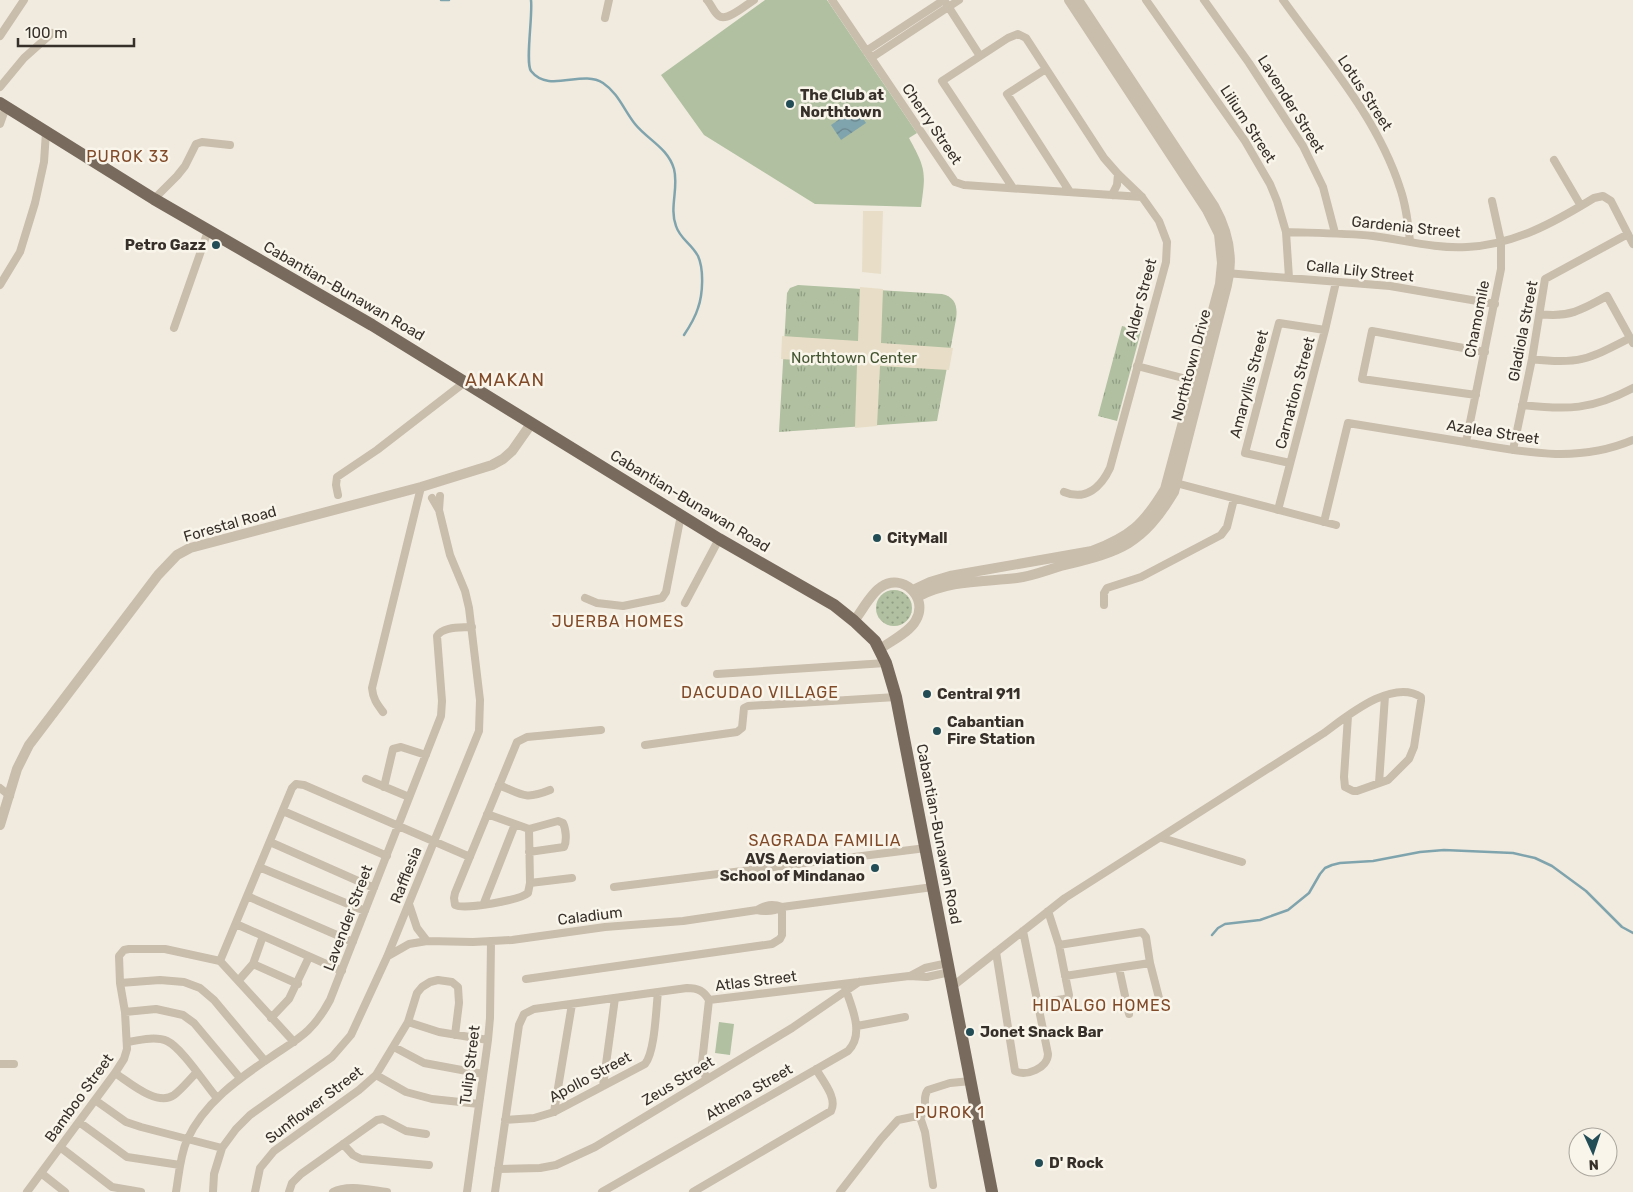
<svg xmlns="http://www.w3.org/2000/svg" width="1633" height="1192" viewBox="0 0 1633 1192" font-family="Rubik,sans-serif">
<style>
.grass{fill:url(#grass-dots)}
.park{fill:url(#park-tufts)}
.pitch{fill:#b0c0a0}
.plaza{fill:#e8dec7}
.water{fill:url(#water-waves)}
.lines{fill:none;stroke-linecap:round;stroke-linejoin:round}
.stream{stroke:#80a4ad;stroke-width:2.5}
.minor{stroke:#c9bdac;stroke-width:8}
.tertiary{stroke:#c9bdac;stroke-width:10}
.primary{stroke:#786a5c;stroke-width:12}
.poi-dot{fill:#224c56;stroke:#f9f5eb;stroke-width:2}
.labels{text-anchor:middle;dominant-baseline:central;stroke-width:5;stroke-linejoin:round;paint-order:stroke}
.street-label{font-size:15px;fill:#37302a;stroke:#f9f5eb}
.poi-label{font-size:15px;font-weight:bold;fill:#37302a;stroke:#f9f5eb;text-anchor:start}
.park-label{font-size:15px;fill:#41542f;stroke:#f9f5eb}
.neighbourhood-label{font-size:16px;letter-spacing:1px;fill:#814a28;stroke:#f9f5eb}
.quarter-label{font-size:18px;letter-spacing:1px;fill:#814a28;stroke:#f9f5eb}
</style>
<defs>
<pattern id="grass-dots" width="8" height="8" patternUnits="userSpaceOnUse" patternTransform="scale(1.25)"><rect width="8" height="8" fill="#b0c0a0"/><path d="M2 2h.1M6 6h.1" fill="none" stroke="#909c83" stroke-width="1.8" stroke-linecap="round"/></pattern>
<pattern id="park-tufts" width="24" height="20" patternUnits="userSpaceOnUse" patternTransform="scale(1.25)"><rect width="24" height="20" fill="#b0c0a0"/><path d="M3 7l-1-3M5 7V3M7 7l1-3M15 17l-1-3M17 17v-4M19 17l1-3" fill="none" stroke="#909c83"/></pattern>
<pattern id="water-waves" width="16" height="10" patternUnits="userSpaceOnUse" patternTransform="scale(1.25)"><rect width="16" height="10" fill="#80a4ad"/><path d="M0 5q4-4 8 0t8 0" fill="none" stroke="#6a868d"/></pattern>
</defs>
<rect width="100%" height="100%" fill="#f1ebdf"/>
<path class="grass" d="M876 608a18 18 0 1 1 36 0a18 18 0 1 1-36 0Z"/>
<path class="park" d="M798 285 942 294C955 297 958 306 956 319L937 421 779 432 787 293 790 288Z
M1122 326 1141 331 1117 421 1098 416Z"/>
<path class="pitch" d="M765 0H827L917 133 909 138C926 169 926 172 921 207L815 204 704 135 661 75Z
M719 1022 734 1024 730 1055 715 1053Z"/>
<path class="plaza" d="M863 211H883L881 274 862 272Z
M860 287 883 289 881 343 953 348 949 370 880 366 877 426 855 428 857 364 781 359 782 336 858 341Z"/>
<path class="water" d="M856 108 866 123 841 140 831 125Z"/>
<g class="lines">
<path class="stream" d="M441 0H449
M531 0C533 15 525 63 531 71 549 94 582 69 603 83 618 93 624 110 635 124 648 140 668 148 674 169 679 187 669 208 676 226 680 239 691 243 698 256 704 269 703 294 698 308 695 318 690 326 684 335
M1212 935 1218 928 1225 924 1260 920 1288 910 1309 893 1320 874 1325 868 1332 865 1340 863 1373 861 1420 852 1444 850 1513 853 1535 858 1552 866 1586 891 1622 927 1633 933"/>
<path class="minor" d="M707 0C711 4 714 13 719 16 727 22 747 4 754 0
M832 0 955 182 964 185 1142 197
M1146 0 1245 141 1270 184 1277 201 1286 232 1289 278
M1204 0 1249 63 1303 146 1323 187 1335 233
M1283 0C1326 60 1377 117 1400 188 1406 205 1408 223 1410 241
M946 3 980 56
M605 18 609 0
M0 36 24 0
M866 51 944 0
M871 58 959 0
M1046 69 1007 94 1070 192
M0 87 24 58 52 33
M0 124 6 107
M1554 160 1581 206
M1013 188 942 81 1008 38 1018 34 1026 38 1104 158 1118 174 1142 197 1159 221 1167 242 1166 262 1110 468C1101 487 1086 501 1064 492
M1112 195 1117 185 1118 174
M154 199 177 176 185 166 196 144 202 142 230 145
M1286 232C1315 233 1344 233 1373 236 1404 240 1436 249 1467 247 1514 245 1555 222 1594 198L1603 196 1611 201 1633 244
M1226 273 1390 286 1495 304
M0 285 20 252 35 203 44 162 46 132
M1540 314C1568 318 1582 310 1607 296L1633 343
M174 328 208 231
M1532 359C1579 365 1589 359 1630 338
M1137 366 1198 382
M1476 395 1362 379 1372 331 1485 352
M1522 405C1567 410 1592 410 1633 388
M1466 442 1501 269V242L1492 201
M1513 450 1532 359 1545 279 1628 234
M1290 463 1245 453 1279 323 1325 330
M1172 482 1336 525
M338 495 336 485 337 477 377 450 465 382
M439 510 440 496
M1278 510 1325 330 1336 282
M1324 522 1348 423C1387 429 1426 436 1465 442 1523 452 1577 464 1633 440
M585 598 597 603 623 606 662 598 666 592 681 515
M685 603 719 539
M1104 605V593L1107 588 1141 577 1221 535 1227 527 1234 499
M717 674 886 663
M383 712C377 704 373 699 372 688L421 487
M645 745 737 732 742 728 744 708 748 706 896 697
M366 779 409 797
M1379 783 1385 696
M499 785C523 795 525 800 550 790
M384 787 393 749 401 747 426 755
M0 788 10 796
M283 811 387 856
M487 814 529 829 558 821 563 823C566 829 567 841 564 847L529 852
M529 829 530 883 528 893C520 900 465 910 455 905L454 898 455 893 517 742 527 737 601 730
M1162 838 1242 862
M270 842 374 888
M259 867 365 911
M530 883 572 878
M614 887 926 848
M247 896 353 942
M484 903 515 824
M409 904 417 928 427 941
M757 910C766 912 773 912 782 907L933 887
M236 924 342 971
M1059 945 1142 932 1146 937 1150 963 1159 998
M996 952 1015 1071C1026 1077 1048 1068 1048 1054L1023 931
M388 956 409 944 427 941 473 942 512 940 605 927 683 921 757 910C766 905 772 903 782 907
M220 961 292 788 296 784 304 785 470 857
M253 964 298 984
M1119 968 1129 1014
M910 976 925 968 948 963
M1065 976 1150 963
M526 979 772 944 780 939 782 935V907
M239 980 253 964 263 936
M120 983 160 980 184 982 200 988 214 1000 265 1061
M953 986 1065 898 1324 733C1346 717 1392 678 1421 697V701L1414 747 1409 759 1388 780 1357 791H1353L1345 787 1344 777 1348 716
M709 1000 909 976 927 977 950 972
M1037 1003 1064 999 1068 998 1069 995 1059 945 1048 911
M125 1012 156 1009 183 1015 194 1023 240 1078
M271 1018 289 999 309 957
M408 1022 439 1032 488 1040
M857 1026 905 1017
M128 1042C139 1040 156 1036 167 1041 182 1048 205 1084 217 1098
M394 1047 424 1063 483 1074
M0 1064H14
M115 1073C129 1082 157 1107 174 1095 182 1089 189 1080 196 1073
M376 1075 406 1092 432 1099 479 1104
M706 1079 702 1063 709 1000
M603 1086 615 998
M95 1100 126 1122 141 1127 222 1148
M554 1112 572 1004
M920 1117 925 1132 933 1185
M505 1120 534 1118 554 1112 645 1064C655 1052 656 1009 658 992
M79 1122 127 1157 180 1165
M343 1144 353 1155 361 1159 429 1165
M60 1147 112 1187 141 1192
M498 1169 540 1168 556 1165 595 1147 792 1028 859 982
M41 1173 65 1192
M27 1192 115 1073 124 1059 127 1049 125 1012 120 983 119 956 124 950 129 949H165L220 961 294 1042
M176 1192C179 1174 180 1156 187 1140 204 1103 238 1079 271 1057 299 1038 313 1032 330 1000L441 716 442 701 437 636C443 626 461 628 472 627
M213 1192 214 1174 222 1148 236 1129 250 1115 332 1057 351 1035 387 957 479 731 480 700 469 608 465 591 450 555 439 510 432 498
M255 1192 260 1168 274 1151 359 1090 376 1075 408 1022 417 993 422 987 430 982 438 980 452 982 458 987 459 1003 455 1035
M289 1192 292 1183 301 1174 377 1120 383 1119 406 1131 426 1134
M333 1192C348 1184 370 1190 387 1192
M467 1192 488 1040 490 1018 491 941
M495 1192 519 1025 524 1014 534 1009 687 988C698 988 704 991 709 1000
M602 1192 848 1051C866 1033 850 1004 844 984
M693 1192 831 1111C838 1098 822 1080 816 1069
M840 1192 881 1139 898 1120 922 1115C929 1108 921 1098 928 1090L950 1083 971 1081"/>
<path class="tertiary" d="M913 590 930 582 950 576 1092 551C1131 536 1144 524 1165 489L1220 284 1222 263 1219 234 1207 210 1069 0
M917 597C949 580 982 582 1017 578 1034 576 1049 569 1065 565 1121 551 1142 545 1174 492L1227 285C1234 257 1228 231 1214 206L1078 0
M854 621C862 611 871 593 881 587 902 572 929 597 916 620 910 632 891 641 880 649
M0 825 17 769 29 745 158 575 177 555 190 548 421 487 492 465 503 459 512 451 531 424"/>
<path class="primary" d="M0 103 154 199 372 325 719 539 834 605 854 621 875 641 886 663 896 697 992 1192"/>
</g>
<g class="poi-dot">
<circle cx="790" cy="104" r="5"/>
<circle cx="216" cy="245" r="5"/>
<circle cx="877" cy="538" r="5"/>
<circle cx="927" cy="694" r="5"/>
<circle cx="937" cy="731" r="5"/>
<circle cx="875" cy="868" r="5"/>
<circle cx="970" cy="1032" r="5"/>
<circle cx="1039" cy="1163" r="5"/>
</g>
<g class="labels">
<g class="street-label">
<text transform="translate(1365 93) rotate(57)">Lotus Street</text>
<text transform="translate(1291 104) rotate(58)">Lavender Street</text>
<text transform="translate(932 124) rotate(56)">Cherry Street</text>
<text transform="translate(1248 124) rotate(57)">Lilium Street</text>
<text transform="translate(1406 227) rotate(6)">Gardenia Street</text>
<text transform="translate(1360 271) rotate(6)">Calla Lily Street</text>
<text transform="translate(344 291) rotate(30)">Cabantian-Bunawan Road</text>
<text transform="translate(1141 299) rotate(-75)">Alder Street</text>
<text transform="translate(1477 319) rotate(-79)">Chamomile</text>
<text transform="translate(1523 331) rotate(-79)">Gladiola Street</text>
<text transform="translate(1191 365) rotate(-75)">Northtown Drive</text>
<text transform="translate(1249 384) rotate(-75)">Amaryllis Street</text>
<text transform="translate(1295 393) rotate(-75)">Carnation Street</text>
<text transform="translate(1493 432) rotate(9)">Azalea Street</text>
<text transform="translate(690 501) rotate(31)">Cabantian-Bunawan Road</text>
<text transform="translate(230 524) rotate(-16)">Forestal Road</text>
<text transform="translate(939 834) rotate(79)">Cabantian-Bunawan Road</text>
<text transform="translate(406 875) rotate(-68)">Rafflesia</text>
<text transform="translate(590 916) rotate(-7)">Caladium</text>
<text transform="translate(348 918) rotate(-69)">Lavender Street</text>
<text transform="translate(756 981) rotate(-7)">Atlas Street</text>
<text transform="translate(470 1065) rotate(-83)">Tulip Street</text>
<text transform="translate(590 1077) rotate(-28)">Apollo Street</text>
<text transform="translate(678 1081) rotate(-31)">Zeus Street</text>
<text transform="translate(749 1092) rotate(-30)">Athena Street</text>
<text transform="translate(79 1098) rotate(-54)">Bamboo Street</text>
<text transform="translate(314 1105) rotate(-37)">Sunflower Street</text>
</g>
<g class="poi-label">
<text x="800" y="95">The Club at<tspan x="800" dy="17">Northtown</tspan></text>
<text x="206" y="245" text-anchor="end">Petro Gazz</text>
<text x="887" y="538">CityMall</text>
<text x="937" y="694">Central 911</text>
<text x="947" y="722">Cabantian<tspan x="947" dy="17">Fire Station</tspan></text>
<text x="865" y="859" text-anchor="end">AVS Aeroviation<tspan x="865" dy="17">School of Mindanao</tspan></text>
<text x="980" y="1032">Jonet Snack Bar</text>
<text x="1049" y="1163">D' Rock</text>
</g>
<g class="park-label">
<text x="854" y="358">Northtown Center</text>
</g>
<g class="neighbourhood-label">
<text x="128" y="156">PUROK 33</text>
<text x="618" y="621">JUERBA HOMES</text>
<text x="760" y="692">DACUDAO VILLAGE</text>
<text x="825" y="840">SAGRADA FAMILIA</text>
<text x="1102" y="1005">HIDALGO HOMES</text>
<text x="950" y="1112">PUROK 1</text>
</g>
<g class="quarter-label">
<text x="505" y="380">AMAKAN</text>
</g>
</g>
<g transform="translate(1593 1152) rotate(177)"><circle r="24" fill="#f9f5eb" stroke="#aba69e"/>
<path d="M0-4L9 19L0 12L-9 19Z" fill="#224c56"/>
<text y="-8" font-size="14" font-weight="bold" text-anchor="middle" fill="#37302a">N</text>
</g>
<path d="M18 38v8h116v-8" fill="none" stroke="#37302a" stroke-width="2.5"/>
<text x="25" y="38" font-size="15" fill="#37302a" stroke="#f9f5eb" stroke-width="4" paint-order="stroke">100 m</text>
</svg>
